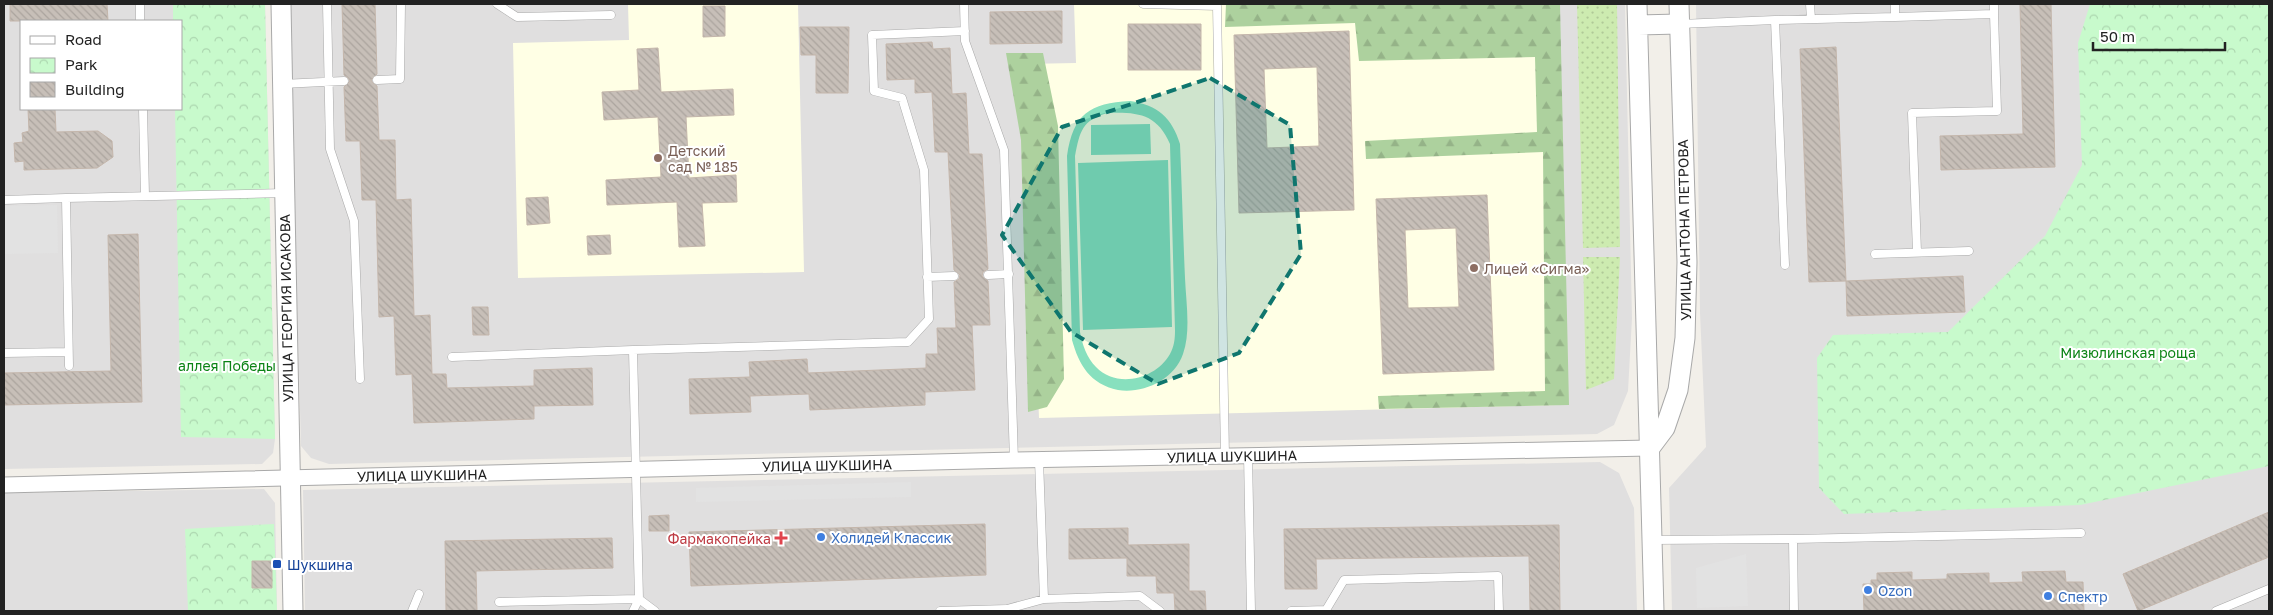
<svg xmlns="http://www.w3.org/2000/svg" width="2273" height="615" viewBox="0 0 2273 615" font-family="'Golos Text',sans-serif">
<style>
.residential{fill:#e0dfdf;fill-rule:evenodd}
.education{fill:#ffffe5}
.grass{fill:url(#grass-dots)}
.forest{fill:url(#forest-firs)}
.park{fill:url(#park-crowns)}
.pitch{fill:#88e0be;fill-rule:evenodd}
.parking{fill:#e2e2e2}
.building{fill:url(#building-back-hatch);stroke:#c4b6ab;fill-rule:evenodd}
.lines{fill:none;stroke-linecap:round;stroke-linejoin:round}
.service-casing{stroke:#a9a9a9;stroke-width:9}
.minor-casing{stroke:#a9a9a9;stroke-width:17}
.tertiary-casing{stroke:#a9a9a9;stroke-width:21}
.service{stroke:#fff;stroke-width:8}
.minor{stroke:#fff;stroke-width:15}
.tertiary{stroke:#fff;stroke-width:19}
.marked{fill:#0f766e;fill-opacity:0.2;stroke:#0f766e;stroke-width:4;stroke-dasharray:10 6;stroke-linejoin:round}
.education-dot{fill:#8d6e63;stroke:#fff;stroke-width:2}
.shop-dot{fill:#3f7fe0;stroke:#fff;stroke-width:2}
.health-dot{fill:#e0444e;stroke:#fff;stroke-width:2}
.transit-dot{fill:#1a4fb4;stroke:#fff;stroke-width:2}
.labels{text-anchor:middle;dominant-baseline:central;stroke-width:4;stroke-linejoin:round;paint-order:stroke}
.education-label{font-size:14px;fill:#785e54;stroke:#fff;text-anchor:start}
.street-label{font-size:14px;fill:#222;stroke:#fff}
.park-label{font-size:14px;fill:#0c8416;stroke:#fff}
.shop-label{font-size:14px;fill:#366cbe;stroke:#fff;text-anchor:start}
.health-label{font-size:14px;fill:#be3a42;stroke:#fff;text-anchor:end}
.transit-label{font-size:14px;fill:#164399;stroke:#fff;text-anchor:start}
</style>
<defs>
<pattern id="grass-dots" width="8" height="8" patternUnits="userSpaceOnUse" patternTransform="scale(1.25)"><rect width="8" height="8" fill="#cdebb0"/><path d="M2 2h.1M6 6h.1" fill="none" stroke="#b0c997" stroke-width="1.8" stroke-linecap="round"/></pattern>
<pattern id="forest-firs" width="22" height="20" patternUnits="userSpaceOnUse" patternTransform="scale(1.25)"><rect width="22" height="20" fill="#add19e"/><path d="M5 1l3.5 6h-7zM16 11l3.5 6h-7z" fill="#95b388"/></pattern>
<pattern id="park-crowns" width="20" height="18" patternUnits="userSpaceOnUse" patternTransform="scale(1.25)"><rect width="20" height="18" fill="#c8facc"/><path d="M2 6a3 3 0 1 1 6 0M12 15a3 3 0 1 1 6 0" fill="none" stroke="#acd6af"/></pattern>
<pattern id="building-back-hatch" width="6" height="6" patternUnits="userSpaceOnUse" patternTransform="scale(1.25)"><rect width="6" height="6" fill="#c7bfb8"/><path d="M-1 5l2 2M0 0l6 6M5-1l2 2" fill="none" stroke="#aba49e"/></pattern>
</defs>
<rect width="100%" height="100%" fill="#f2efe9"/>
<path class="residential" d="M4 4H265L275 439 273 453 262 464 4 469ZM21 21H181V109H21Z
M289 4H1625L1632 318 1628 391 1614 425 1597 434 329 464 311 458 301 446Z
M1696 4H2269V611H1672L1669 488 1706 447 1700 313Z
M1600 462 1619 473 1634 508 1637 611H305L303 490Z
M264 489 275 503 277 611H4V493Z"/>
<path class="education" d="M628 4H798L804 272 518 278 513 43 629 40Z
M1074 4H1551L1560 405 1039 418 1025 64 1076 63Z"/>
<path class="grass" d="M1577 4H1617L1620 247 1583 248Z
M1583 257H1620L1614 379 1586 390Z"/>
<path class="forest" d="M1226 4H1560L1569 405 1379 409 1378 396 1545 391 1543 152 1366 159 1365 141 1537 132 1535 57 1359 61 1355 23 1225 27Z
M1006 53H1043L1058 126 1064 379 1047 407 1028 412 1021 140Z"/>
<path class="park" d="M173 4H265L275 439 181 437 175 109H181V21H173Z
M2090 4H2269V466L2080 505 1844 514 1819 488 1817 358 1833 335 1948 332 2045 236 2082 165 2078 43Z
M274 524 277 611H188L185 529Z"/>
<path class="pitch" d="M1130 101C1158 105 1172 118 1180 144 1182 189 1183 234 1185 278 1186 302 1191 331 1183 354 1174 380 1143 394 1118 390 1090 384 1079 365 1072 340L1067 156C1073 114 1090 103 1130 101ZM1108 113C1138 112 1157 114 1170 144L1175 331C1175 339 1174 347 1170 354 1156 379 1117 389 1096 367 1087 358 1082 344 1080 332L1075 156C1080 131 1082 120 1108 113Z
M1150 124 1151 154 1091 155V125Z
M1168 160 1172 327 1083 330 1078 163Z"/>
<path class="parking" d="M57 205 58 253 4 254V206Z
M911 482V497L696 502V488Z
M1746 554 1748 606 1697 608 1696 568Z"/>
<path class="building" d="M10 4H107L108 21H10Z
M342 4H375L377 74 371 80 373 83 377 86 379 140H395L396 200 411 199 414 316 430 315 432 374H446L447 388 534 386V370L592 368 593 405 534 406V419L414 423 412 374 396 375 394 316 379 317 376 200H362L360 141H346L344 87 350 81 348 78 344 75Z
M2020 4H2051L2055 167 1941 170 1940 136 2023 134Z
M703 6H725V36L703 37Z
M1062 11V43L990 44V12Z
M1128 24H1201V70H1128Z
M800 27H849L848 93H816V55H801Z
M1349 31 1354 210 1239 213 1234 35ZM1317 67 1319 146 1267 148 1264 69Z
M932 42 933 49 950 48 952 94 966 93 969 154H982L988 269 983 272 982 276 988 281 990 325H972L975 390 925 392V405L810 410 809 394 750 396 751 412 690 414 689 379 750 377 749 362 807 359 808 373 926 368V354H938L937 328H956L954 282 959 279 960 275 954 270 948 152H935L932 92 915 93V79L887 80 886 44Z
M1836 47 1846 281 1809 282 1800 49Z
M658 48 661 92 733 89 734 115 686 117 689 178 736 175 737 202 702 203 705 246 679 247 677 202 607 205 606 180 661 177 658 117 604 120 602 92 639 90 637 49Z
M28 109H55L56 132 98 131 112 141 113 157 97 168 24 170V161L15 162 14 143 23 142 22 133 29 131Z
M1487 195 1494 370 1383 374 1376 199ZM1456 228 1459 307 1408 308 1405 230Z
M548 197 550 223 527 225 526 198Z
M138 234 142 402 4 405V373L111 371 108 235Z
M610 235 611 254 588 255 587 236Z
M1963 276 1965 312 1847 316 1846 281Z
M472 307H488L489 335H473Z
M2269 512V557L2138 611 2123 574Z
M669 515V531H649V516Z
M985 524 986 575 691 586 689 532Z
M1559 525 1560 611H1530L1529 556 1316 559 1317 589H1285L1284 529Z
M1128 528V545L1189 544V591H1205L1206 611H1175L1174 593H1157L1156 576H1127V558L1069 559V529Z
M612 538 613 568 476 571 477 611H446L445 541Z
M252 561H272V588H252Z
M2065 571 2066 582H2083L2084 611H1864L1863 584H1871V580H1877V573L1912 572V580L1947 579V574L1989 573V583L2023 582 2022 572Z"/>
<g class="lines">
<defs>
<path id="service" d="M140 4V21
M327 4 330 149 354 221 360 379
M497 4 517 17 611 15
M964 4 965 41 1004 150 1014 460
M1143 4 1217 6 1225 456
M1810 4 1811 19
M1895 17 1994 14V4
M1775 20 1895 17V4
M1680 24 1775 20 1785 265
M377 80 400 79 401 4
M282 84 344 81
M143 109 145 196
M4 200 66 198
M1917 252 1912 113 1997 111 1994 14
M1875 254 1969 251
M988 275 1009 274
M927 277 954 276
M633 350 908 342 929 319 924 170 902 98 874 91 872 35 965 31
M4 353 68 352
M452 357 633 350 639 599 655 611
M69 366 66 198 284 193
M1248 455 1251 611
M1793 539 2081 533
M1653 540 1793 539 1794 611
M1044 599 1140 596 1160 611
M499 602 639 599 633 611
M412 611 419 594
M940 611 1007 609 1044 599 1039 460
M1291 611 1326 610 1344 580 1498 576 1499 611
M2216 611 2269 589"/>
<path id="minor" d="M4 485 1014 460 1650 448"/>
<path id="tertiary" d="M281 4 293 611
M1637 4 1654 611
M1638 25 1679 24
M1650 448 1665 428 1678 390 1685 338 1687 262 1679 4"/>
</defs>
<use href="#service" class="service-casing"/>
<use href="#minor" class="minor-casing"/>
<use href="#tertiary" class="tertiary-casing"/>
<use href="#service" class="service"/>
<use href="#minor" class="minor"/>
<use href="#tertiary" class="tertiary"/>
</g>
<path class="marked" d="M1210 78 1290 125 1301 254 1239 353 1158 384 1071 332 1002 235 1062 127Z"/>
<g class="education-dot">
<circle cx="658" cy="158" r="5"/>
<circle cx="1474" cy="268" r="5"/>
</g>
<g class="shop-dot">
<circle cx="821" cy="537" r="5"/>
<circle cx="1868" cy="590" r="5"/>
<circle cx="2048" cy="596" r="5"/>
</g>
<path class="health-dot" d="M778.5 530.5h5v5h5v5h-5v5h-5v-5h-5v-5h5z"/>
<rect class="transit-dot" x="272" y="559" width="10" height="10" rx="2.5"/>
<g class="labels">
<g class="education-label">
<text x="668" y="150">Детский<tspan x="668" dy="16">сад № 185</tspan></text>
<text x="1484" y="268">Лицей «Сигма»</text>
</g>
<g class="street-label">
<text transform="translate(1684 230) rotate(-91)">УЛИЦА АНТОНА ПЕТРОВА</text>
<text transform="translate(286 308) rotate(-91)">УЛИЦА ГЕОРГИЯ ИСАКОВА</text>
<text transform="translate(1232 456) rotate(-1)">УЛИЦА ШУКШИНА</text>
<text transform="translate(827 465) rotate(-1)">УЛИЦА ШУКШИНА</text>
<text transform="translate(422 475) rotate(-1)">УЛИЦА ШУКШИНА</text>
</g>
<g class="park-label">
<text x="2128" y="352">Мизюлинская роща</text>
<text x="227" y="365">аллея Победы</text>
</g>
<g class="shop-label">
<text x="831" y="537">Холидей Классик</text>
<text x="1878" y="590">Ozon</text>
<text x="2058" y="596">Спектр</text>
</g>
<g class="health-label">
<text x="771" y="538">Фармакопейка</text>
</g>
<g class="transit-label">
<text x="287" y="564">Шукшина</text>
</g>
</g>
<rect width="2273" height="615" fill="none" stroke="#222222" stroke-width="10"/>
<rect x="20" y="20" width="162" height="90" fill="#ffffff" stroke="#a7a7a7"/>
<rect x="30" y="36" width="25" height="8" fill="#ffffff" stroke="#a7a7a7"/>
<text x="65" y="45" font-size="15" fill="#222222">Road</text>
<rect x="30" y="58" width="25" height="15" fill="url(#park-crowns)" stroke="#a7a7a7"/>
<text x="65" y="70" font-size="15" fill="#222222">Park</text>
<rect x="30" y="82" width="25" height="15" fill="url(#building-back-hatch)" stroke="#a7a7a7"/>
<text x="65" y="95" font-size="15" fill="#222222">Building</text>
<path d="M2093 42v8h132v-8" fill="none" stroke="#222222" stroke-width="2.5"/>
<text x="2100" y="42" font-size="15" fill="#222222" stroke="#ffffff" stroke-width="4" paint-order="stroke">50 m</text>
</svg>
